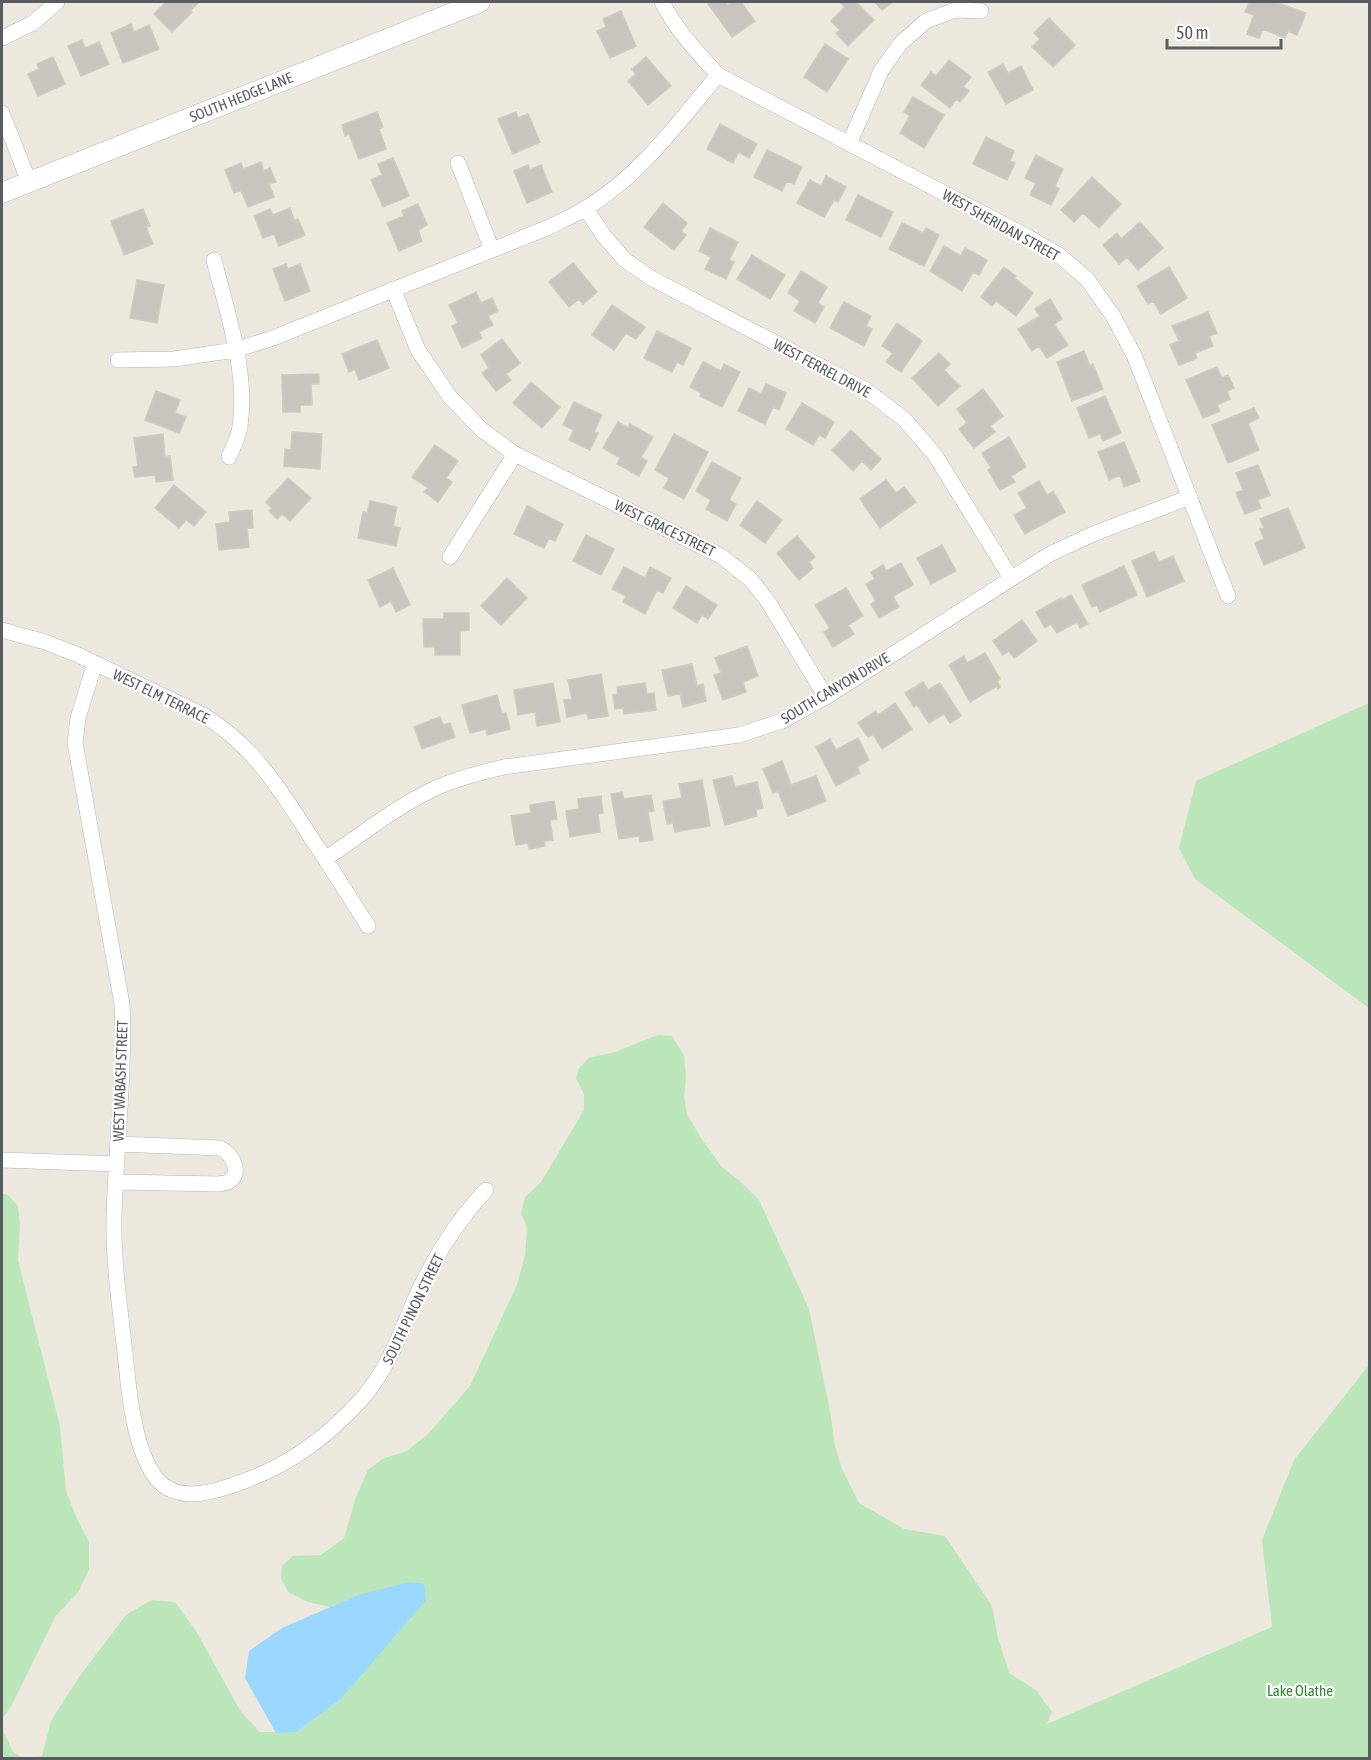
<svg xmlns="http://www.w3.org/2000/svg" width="1371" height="1760" viewBox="0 0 1371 1760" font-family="'Asap Condensed',sans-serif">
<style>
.green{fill:#bbe6b9}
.water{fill:#9bd8ff}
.building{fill:#c9c5be;stroke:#d1cabd;stroke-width:1.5}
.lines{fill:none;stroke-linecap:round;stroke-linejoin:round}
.minor-casing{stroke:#b2b6bb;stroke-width:16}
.tertiary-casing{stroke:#b2b6bb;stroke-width:21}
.minor{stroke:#fff;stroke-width:15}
.tertiary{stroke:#fff;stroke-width:20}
.labels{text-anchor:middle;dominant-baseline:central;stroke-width:4.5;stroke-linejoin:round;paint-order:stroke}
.street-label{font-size:15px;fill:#585c61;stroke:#fff}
.park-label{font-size:15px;fill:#308730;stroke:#fff}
</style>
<rect width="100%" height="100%" fill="#ece8de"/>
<path class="green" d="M1369 703V1008L1195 879 1179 848 1196 781Z
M658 1035 672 1036 684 1055 686 1077 684 1097 687 1114 701 1138 721 1166 743 1184 759 1200 809 1309 831 1416 834 1442 842 1469 859 1503 904 1529 945 1536 992 1606 998 1638 1009 1673 1036 1690 1052 1712 1047 1724 1272 1627 1262 1540 1294 1460 1369 1365V1758H34L42 1756 51 1721 79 1677 126 1615 152 1600 175 1602 196 1631 241 1712 260 1732H297L341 1699 358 1595 330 1607 308 1602 289 1593 281 1579 282 1566 293 1556 321 1555 344 1538 356 1497 368 1470 382 1459 407 1451 429 1433 470 1386 517 1285 525 1255 527 1227 521 1213 525 1197 541 1182 584 1110V1094L576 1078 579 1068 589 1058 615 1052Z
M2 1193 8 1195 18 1206 20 1226 18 1260 60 1426 66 1491 77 1519 89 1542V1569L79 1591 55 1617 12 1705 2 1719Z
M2 1728 13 1752 23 1758H2Z"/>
<path class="water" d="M410 1582 424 1584 426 1600 341 1699 297 1732 276 1733 245 1678 249 1651 282 1628 358 1595Z"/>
<path class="building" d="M166 2H199L190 11 192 12 172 32 154 14Z
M712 2H725L727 5 732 2H741L755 21 732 37 708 4Z
M840 2H856L874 20 848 46 836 33 840 30 831 21 845 7Z
M875 2H893L882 10Z
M1249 2H1275L1306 13 1297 35 1288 31 1285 38 1263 29 1259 38 1247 34 1254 15 1245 12Z
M621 11 636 46 610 58 597 31 606 27 603 19Z
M1049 18 1075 45 1053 67 1032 47 1040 39 1034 33Z
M131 24 134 32 149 25 159 49 123 63 111 33Z
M82 40 85 48 99 42 109 64 81 76 68 46Z
M825 44 848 59 827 92 804 77Z
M53 57 65 84 38 96 28 74 39 69 37 64Z
M646 57 671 86 648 105 628 81 636 74 632 69Z
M949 60 971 77 963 87 969 91 960 102 956 99 950 108 921 85 931 72 936 76Z
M1003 64 1008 73 1021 66 1033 90 1006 104 988 72Z
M913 97 944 115 924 148 900 133 910 116 904 112Z
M377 112 383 127 379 129 386 149 359 159 349 134 345 136 342 125Z
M516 112 518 118 528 114 540 142 513 154 498 119Z
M720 124 757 144 749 158 739 152 733 163 707 149Z
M986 137 1014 151 1010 161 1015 163 1007 180 973 164Z
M767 150 802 167 794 184 787 181 782 191 754 177Z
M1036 155 1063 169 1055 186 1059 189 1051 205 1030 195 1036 183 1025 178Z
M393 158 409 196 383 207 371 180 382 175 378 164Z
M261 162 264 171 270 168 276 182 269 184 274 197 248 207 241 190 234 193 225 170 241 163 243 169Z
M528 165 530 170 541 165 552 192 527 203 514 171Z
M826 176 846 187 838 202 834 200 824 217 797 203 810 180 821 186Z
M1092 177 1121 204 1099 228 1083 213 1074 222 1061 210Z
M858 195 893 212 881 237 846 220Z
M663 203 687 223 681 231 686 235 674 250 644 227Z
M418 204 427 225 418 230 422 241 399 251 387 223 404 216 402 211Z
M290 208 294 220 298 219 305 235 279 246 274 234 263 238 254 216 270 209 273 215Z
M143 209 150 226 146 227 153 244 124 255 111 221Z
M1140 222 1163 248 1138 270 1127 257 1119 264 1103 245 1117 233 1121 239Z
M902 223 923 233 926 228 939 235 924 266 889 249Z
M710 228 738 242 729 260 734 262 726 279 705 269 711 257 699 251Z
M944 246 961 256 965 248 987 260 979 275 973 272 962 291 930 271Z
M752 255 785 275 770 299 737 279Z
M573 263 597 292 583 304 579 299 569 307 549 282Z
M286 264 288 269 300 264 310 291 285 301 273 269Z
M1004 267 1016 276 1014 278 1033 293 1016 316 996 301 992 306 981 297Z
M1169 267 1187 298 1161 314 1153 301 1148 304 1137 286Z
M801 271 827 287 818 303 824 307 815 323 794 311 800 301 788 293Z
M137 280 164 285 157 323 130 318Z
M476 292 481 303 492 298 498 311 488 316 493 325 479 332 482 338 462 348 452 326 458 323 449 305Z
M1050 299 1062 319 1054 324 1068 345 1047 358 1039 346 1032 351 1018 329 1040 316 1035 309Z
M844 302 871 316 866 326 872 329 864 346 830 328Z
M612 305 645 327 636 339 626 333 614 350 592 335Z
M1208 312 1217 333 1209 336 1213 346 1195 353 1197 358 1179 365 1170 345 1179 341 1172 326Z
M897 323 922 341 901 372 886 362 893 353 882 346Z
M657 331 691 348 683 365 677 362 672 372 644 358Z
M502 339 520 363 506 374 511 380 496 391 482 373 489 368 481 355Z
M377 340 389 368 359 380 355 369 349 372 342 354Z
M1084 351 1090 366 1093 364 1103 389 1072 401 1057 362Z
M939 353 950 364 944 370 960 386 938 406 912 378Z
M703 362 721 371 724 364 740 372 722 407 700 396 701 393 690 387Z
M1217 367 1222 378 1228 375 1234 388 1227 391 1230 399 1217 405 1220 411 1203 418 1186 380Z
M319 374V384H311L312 405H300V412H283L282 375Z
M531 382 560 407 542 428 513 403Z
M766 384 786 393 779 410 773 407 765 424 738 411 749 388 761 394Z
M983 389 1003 416 990 426 995 432 974 448 959 429 967 423 957 409Z
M156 391 180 400 175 413 186 417 179 433 145 420Z
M1105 396 1121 433 1103 441 1100 434 1089 438 1077 408Z
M574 402 602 415 594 432 598 433 590 450 569 440 574 430 563 425Z
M802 403 834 422 825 438 819 435 813 445 786 429Z
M1254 408 1259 418 1248 423 1259 450 1228 463 1212 425Z
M618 422 628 428 630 424 653 437 641 457 647 461 639 476 617 464 620 458 603 448Z
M851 430 881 459 871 470 862 461 853 471 832 450Z
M292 432 322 434 320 469 284 466 285 449 291 450Z
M163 434 165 457 170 456 173 480 156 482 155 475 135 477 133 467 138 466 134 438Z
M674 434 708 452 684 499 664 488 669 478 655 470Z
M1009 437 1026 467 1011 476 1015 482 1000 490 988 470 991 468 982 453Z
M1124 442 1140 481 1124 487 1120 475 1109 480 1098 452Z
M435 445 458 461 446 478 452 482 438 502 424 492 428 488 412 477Z
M712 462 741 478 729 500 736 504 727 521 706 509 711 500 696 491Z
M1258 465 1270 495 1258 500 1261 508 1245 514 1236 493 1243 490 1236 473Z
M288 478 311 498 290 521 282 514 277 519 269 511 272 508 266 502Z
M886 480 896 493 904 487 916 502 880 528 860 499Z
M1039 481 1047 495 1053 491 1065 512 1025 534 1014 515 1027 508 1018 493Z
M174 485 206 512 194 526 186 520 179 528 155 508Z
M370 501 397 507 393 526 400 528 396 546 358 538 363 512 367 513Z
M757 501 782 520 765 543 740 525Z
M527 506 563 524 555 541 549 538 544 548 514 534Z
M1288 508 1305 548 1264 565 1255 543 1264 539 1260 529 1264 528 1260 519Z
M252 510 253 528H247L249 547 219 550 216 524 230 522 229 512Z
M586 535 614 549 601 575 573 561Z
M797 536 815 557 809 562 813 568 799 580 777 553Z
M942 545 956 571 931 584 917 558Z
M1154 552 1159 562 1173 556 1184 581 1147 597 1132 561Z
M901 563 913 585 893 596 899 607 879 618 871 604 876 601 866 584 875 579 871 572 883 565 886 571Z
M1124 566 1137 595 1100 612 1097 605 1092 607 1082 585Z
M624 567 645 578 650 567 671 578 663 593 657 590 645 614 623 602 626 596 612 589Z
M393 568 410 605 396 612 391 601 380 607 368 580Z
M507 578 527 598 501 625 481 606Z
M686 586 717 605 708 619 702 615 697 623 673 608Z
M846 588 863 616 848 625 854 634 833 647 824 632 830 628 815 605Z
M1071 595 1088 624 1080 628 1077 622 1057 633 1051 624 1045 628 1036 612 1061 598 1062 600Z
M444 613H469V630L460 631V655H435V647H424L423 619H444Z
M1022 620 1037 641 1014 658 1009 651 1003 655 993 641Z
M747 646 758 676 743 682 746 692 723 700 714 675 721 673 715 658Z
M985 653 1000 679 997 681 1000 687 998 689 997 686 970 702 949 665 964 656 967 663Z
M692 664 697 686 703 684 706 701 683 707 680 694 668 696 662 670Z
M601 674 608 716 588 719 587 713 567 717 564 700 572 699 568 680Z
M923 682 928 690 940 683 961 716 950 723 944 714 929 723 917 705 914 707 905 693Z
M553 683 560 722 537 726 535 712 518 715 514 690Z
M645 683 647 694 654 693 656 710 624 714 623 708 615 709 613 695 618 694 617 687Z
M497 695 502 714 506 713 510 729 487 735 486 729 470 733 462 705Z
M895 703 912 729 882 749 873 734 868 737 858 723 876 711 878 715Z
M440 717 443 725 450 723 455 737 422 749 414 727Z
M858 738 869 760 857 767 860 773 836 786 816 747 830 739 836 750Z
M782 761 791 785 816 776 826 801 788 816 778 791 773 793 763 769Z
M732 776 735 787 757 782 763 808 756 810 757 816 725 825 713 780Z
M702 780 710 826 675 832 673 823 667 824 663 801 682 798 679 784Z
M622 792 624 799 651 795 654 811 648 812 653 840 640 842 639 836 619 839 611 794Z
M601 796 603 813 598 814 600 832 570 837 566 811 579 809 578 799Z
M554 801 557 819 550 820 553 840 544 841 545 846 529 849 528 843 516 845 511 816 531 813 530 805Z"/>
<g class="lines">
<defs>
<path id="minor" d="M662 2C676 30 697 52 718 75L1026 236 1059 255 1087 279 1113 316 1134 355 1228 596
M2 38 33 23 57 2
M2 113 29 182
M849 144 881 71 900 44 926 21 955 10 981 11
M458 163 492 250
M586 209 604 236 625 260 651 278 866 390 904 419 935 455 1011 578
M214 260C227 313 248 371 240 426 239 436 233 447 229 457
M393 289 418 350 450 397 482 430 515 454 721 556 750 579 767 600 826 697
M118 360 174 359 235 350 273 338 547 228C559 222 573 216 584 209 638 178 679 122 718 75
M450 557 515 454
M2 630 45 642 78 655 205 716C254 747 280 789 310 836 330 866 349 896 368 926
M95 663 78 718 75 743 122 1004C125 1075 116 1146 114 1217 113 1265 121 1314 126 1362 129 1395 135 1451 156 1478 175 1502 208 1494 233 1485 285 1468 323 1441 360 1401 387 1371 400 1335 415 1299 433 1259 456 1222 486 1190
M325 859C361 835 398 805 438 787 459 778 482 772 504 767L739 735 782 721 826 697 1050 554 1093 534 1190 497
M2 1160 117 1164
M117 1182 218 1184C221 1183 225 1184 228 1182 244 1173 231 1153 220 1148L118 1144"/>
<path id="tertiary" d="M2 193 480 2"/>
</defs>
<use href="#minor" class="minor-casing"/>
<use href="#tertiary" class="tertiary-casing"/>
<use href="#minor" class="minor"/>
<use href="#tertiary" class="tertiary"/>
</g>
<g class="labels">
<g class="street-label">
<text transform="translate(241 97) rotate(-22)">SOUTH HEDGE LANE</text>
<text transform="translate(1001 225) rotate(29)">WEST SHERIDAN STREET</text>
<text transform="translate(822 368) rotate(28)">WEST FERREL DRIVE</text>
<text transform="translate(665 528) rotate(26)">WEST GRACE STREET</text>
<text transform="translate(835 688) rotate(-31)">SOUTH CANYON DRIVE</text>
<text transform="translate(161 696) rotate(26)">WEST ELM TERRACE</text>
<text transform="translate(120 1081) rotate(-88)">WEST WABASH STREET</text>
<text transform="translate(413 1309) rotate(-64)">SOUTH PINON STREET</text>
</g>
<g class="park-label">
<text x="1300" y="1690">Lake Olathe</text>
</g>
</g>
<rect width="1371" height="1760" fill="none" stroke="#585c61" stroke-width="6"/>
<path d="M1167 39v9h114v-9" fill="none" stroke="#585c61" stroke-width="3"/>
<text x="1176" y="39" font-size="18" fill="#585c61" stroke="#ffffff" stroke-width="4.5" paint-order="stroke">50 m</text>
</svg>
